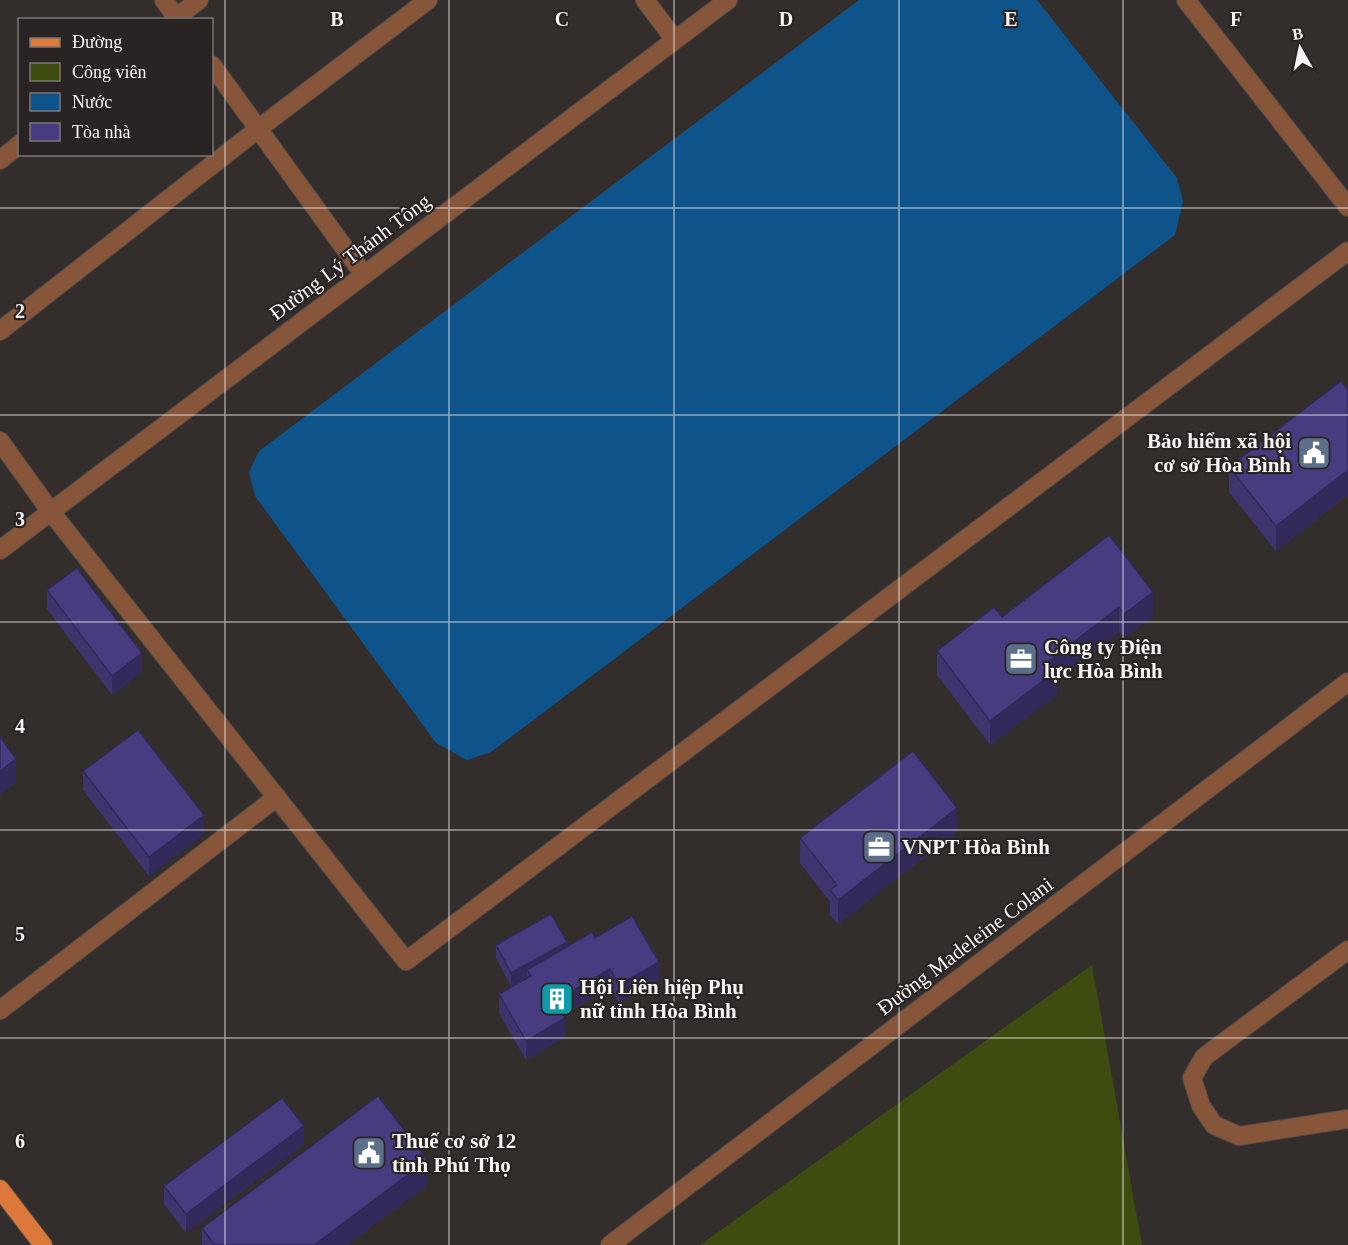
<svg xmlns="http://www.w3.org/2000/svg" width="1348" height="1245" viewBox="0 0 1348 1245" font-family="Georgia,serif">
<style>
.green{fill:#3e4d0f}
.water{fill:#0e538a}
.lines{fill:none;stroke-linecap:round;stroke-linejoin:round}
.minor-casing{stroke:#4e4a48;stroke-width:20}
.major-casing{stroke:#4e4a48;stroke-width:20}
.minor{stroke:#87563a;stroke-width:18}
.major{stroke:#dc783a;stroke-width:18}
.wall{fill:#3e346e}
.shaded-wall{fill:#322a5a}
.building{fill:#483c80;stroke:#322a5a;stroke-width:1.5}
.grid{fill:none;stroke:#f7f4f3;stroke-width:1.5;stroke-opacity:0.55}
.labels{text-anchor:middle;dominant-baseline:central;stroke-width:4.5;stroke-linejoin:round;paint-order:stroke}
.street-label{font-size:21px;fill:#f7f4f3;stroke:#292423}
.poi-label{font-size:21px;font-weight:bold;fill:#f7f4f3;stroke:#292423;text-anchor:start}
.grid-label{font-size:20px;text-anchor:middle;font-weight:bold;fill:#f7f4f3;stroke:#292423;stroke-width:4.5;stroke-linejoin:round;paint-order:stroke}
</style>
<rect width="100%" height="100%" fill="#332e2c"/>
<path class="green" d="M1092 965 1142 1245H700Z"/>
<path class="water" d="M859 0H1037L1177 178 1183 202 1175 235 491 752 467 760 436 743 255 496 249 472 259 451Z"/>
<g class="lines">
<defs>
<path id="minor" d="M164 0 178 20
M645 0 675 40
M1186 0 1348 207
M173 20 199 0
M212 65 364 275
M0 160 20 144
M0 331 258 129 428 0
M0 441 51 512 406 961 1348 251
M0 550 728 0
M1348 950 1204 1057 1192 1078 1201 1106 1214 1125 1239 1136 1348 1119
M0 1010 277 797
M610 1245 1348 682"/>
<path id="major" d="M0 1189 43 1245"/>
</defs>
<use href="#minor" class="minor-casing"/>
<use href="#major" class="major-casing"/>
<use href="#minor" class="minor"/>
<use href="#major" class="major"/>
</g>
<path class="wall" d="M1348 390V495L1276 551 1229 492V467Z
M1109 535 1153 617 1124 638 1119 632 1057 679V695L990 745 937 675V651L1002 617Z
M47 590 142 672 112 695 47 609Z
M83 771 204 834 149 876 83 790Z
M957 832 838 924 830 915V902L800 863V838Z
M595 938 659 980 619 1003 610 988 563 1015 565 1037 526 1060 499 1013V994L527 977 511 986 496 958V945L567 947Z
M304 1145 186 1233 164 1204V1186Z
M427 1185 347 1245H202V1228Z"/>
<path class="shaded-wall" d="M1348 470V495L1276 551V526Z
M1153 592V617L1124 638V614Z
M1119 607V632L1057 679V695L990 745V721L1049 661Z
M142 653V672L112 695V676Z
M16 759V783L0 795V771Z
M957 808V832L838 924V900Z
M204 815V834L149 876V857Z
M567 942V955L527 970V977L511 986V973Z
M659 962V980L619 1003V985Z
M610 969V988L555 1019V1001Z
M565 1018V1037L526 1060V1041Z
M304 1126V1145L186 1233V1214Z
M427 1160V1185L347 1245H314Z"/>
<path class="building" d="M1341 381 1348 390V470L1276 526 1229 467Z
M1109 535 1153 592 1124 614 1119 607 1049 661 1057 670 990 721 937 651 994 607 1002 617Z
M77 568 142 653 112 676 47 590Z
M138 730 204 815 149 857 83 771Z
M0 737 16 759 0 771Z
M913 751 957 808 838 900 830 890 837 885 800 838Z
M551 914 567 942 511 973 496 945Z
M632 916 659 962 619 985 610 969 555 1001 565 1018 526 1041 499 994 531 976 527 970 592 932 595 938Z
M378 1096 427 1160 314 1245H215L202 1228Z
M282 1098 304 1126 186 1214 164 1186Z"/>
<path class="grid" d="M225 0V1245M449 0V1245M674 0V1245M899 0V1245M1123 0V1245M0 208H1348M0 415H1348M0 622H1348M0 830H1348M0 1038H1348"/>
<defs>
<symbol id="civic-square" viewBox="-11 -11 22 22"><rect x="-9" y="-9" width="18" height="18" rx="4" fill="#5c6f8a" stroke="#292423"/><path d="M-.6-6.5H3V-4.5H.6V-3L4-1V1h2V6H-6V1h2V-1L-.6-3ZM-1.2 2.5V6h2.4V2.5Z" fill="#fff"/></symbol>
<symbol id="office-square" viewBox="-11 -11 22 22"><rect x="-9" y="-9" width="18" height="18" rx="4" fill="#5c6f8a" stroke="#292423"/><path d="M-6-3h4V-5.5h4V-3h4V5H-6ZM-1-4.5V-3h2v-1.5ZM-6 0V1H6V0Z" fill="#fff"/></symbol>
<symbol id="building-square" viewBox="-11 -11 22 22"><rect x="-9" y="-9" width="18" height="18" rx="4" fill="#0f9aa8" stroke="#292423"/><path d="M-4-6H4V6H1V3H-1V6H-4ZM-2.5-4.3h1.7v1.8h-1.7ZM.8-4.3h1.7v1.8H.8ZM-2.5-1h1.7V.8h-1.7ZM.8-1h1.7V.8H.8Z" fill="#fff"/></symbol>
</defs>
<g fill-rule="evenodd">
<use href="#civic-square" x="1295" y="434" width="38" height="38"/>
<use href="#office-square" x="1002" y="640" width="38" height="38"/>
<use href="#office-square" x="860" y="828" width="38" height="38"/>
<use href="#building-square" x="538" y="980" width="38" height="38"/>
<use href="#civic-square" x="350" y="1134" width="38" height="38"/>
</g>
<g class="labels">
<g class="street-label">
<text transform="translate(350 257) rotate(-37)">Đường Lý Thánh Tông</text>
<text transform="translate(965 946) rotate(-37)">Đường Madeleine Colani</text>
</g>
<g class="poi-label">
<text x="1291" y="441" text-anchor="end">Bảo hiểm xã hội<tspan x="1291" dy="24">cơ sở Hòa Bình</tspan></text>
<text x="1044" y="647">Công ty Điện<tspan x="1044" dy="24">lực Hòa Bình</tspan></text>
<text x="902" y="847">VNPT Hòa Bình</text>
<text x="580" y="987">Hội Liên hiệp Phụ<tspan x="580" dy="24">nữ tỉnh Hòa Bình</tspan></text>
<text x="392" y="1141">Thuế cơ sở 12<tspan x="392" dy="24">tỉnh Phú Thọ</tspan></text>
</g>
</g>
<g class="grid-label">
<text x="337" y="26">B</text>
<text x="562" y="26">C</text>
<text x="786" y="26">D</text>
<text x="1011" y="26">E</text>
<text x="1236" y="26">F</text>
<text x="20" y="318">2</text>
<text x="20" y="526">3</text>
<text x="20" y="733">4</text>
<text x="20" y="941">5</text>
<text x="20" y="1148">6</text>
</g>
<rect x="18" y="18" width="195" height="138" fill="#292423" stroke="#7b7776" stroke-width="1.5"/>
<rect x="30" y="38" width="30" height="9" fill="#dc783a" stroke="#7b7776" stroke-width="1.5"/>
<text x="72" y="48" font-size="18" fill="#f7f4f3">Đường</text>
<rect x="30" y="63" width="30" height="18" fill="#3e4d0f" stroke="#7b7776" stroke-width="1.5"/>
<text x="72" y="78" font-size="18" fill="#f7f4f3">Công viên</text>
<rect x="30" y="93" width="30" height="18" fill="#0e538a" stroke="#7b7776" stroke-width="1.5"/>
<text x="72" y="108" font-size="18" fill="#f7f4f3">Nước</text>
<rect x="30" y="123" width="30" height="18" fill="#483c80" stroke="#7b7776" stroke-width="1.5"/>
<text x="72" y="138" font-size="18" fill="#f7f4f3">Tòa nhà</text>
<g transform="translate(1300 48) rotate(351)" stroke="#292423" stroke-width="4.5" paint-order="stroke">
<path d="M0-4.5L10 22L0 15L-10 22Z" fill="#f7f4f3"/>
<text y="-9" font-size="16" font-weight="bold" text-anchor="middle" fill="#f7f4f3">B</text>
</g>
</svg>
